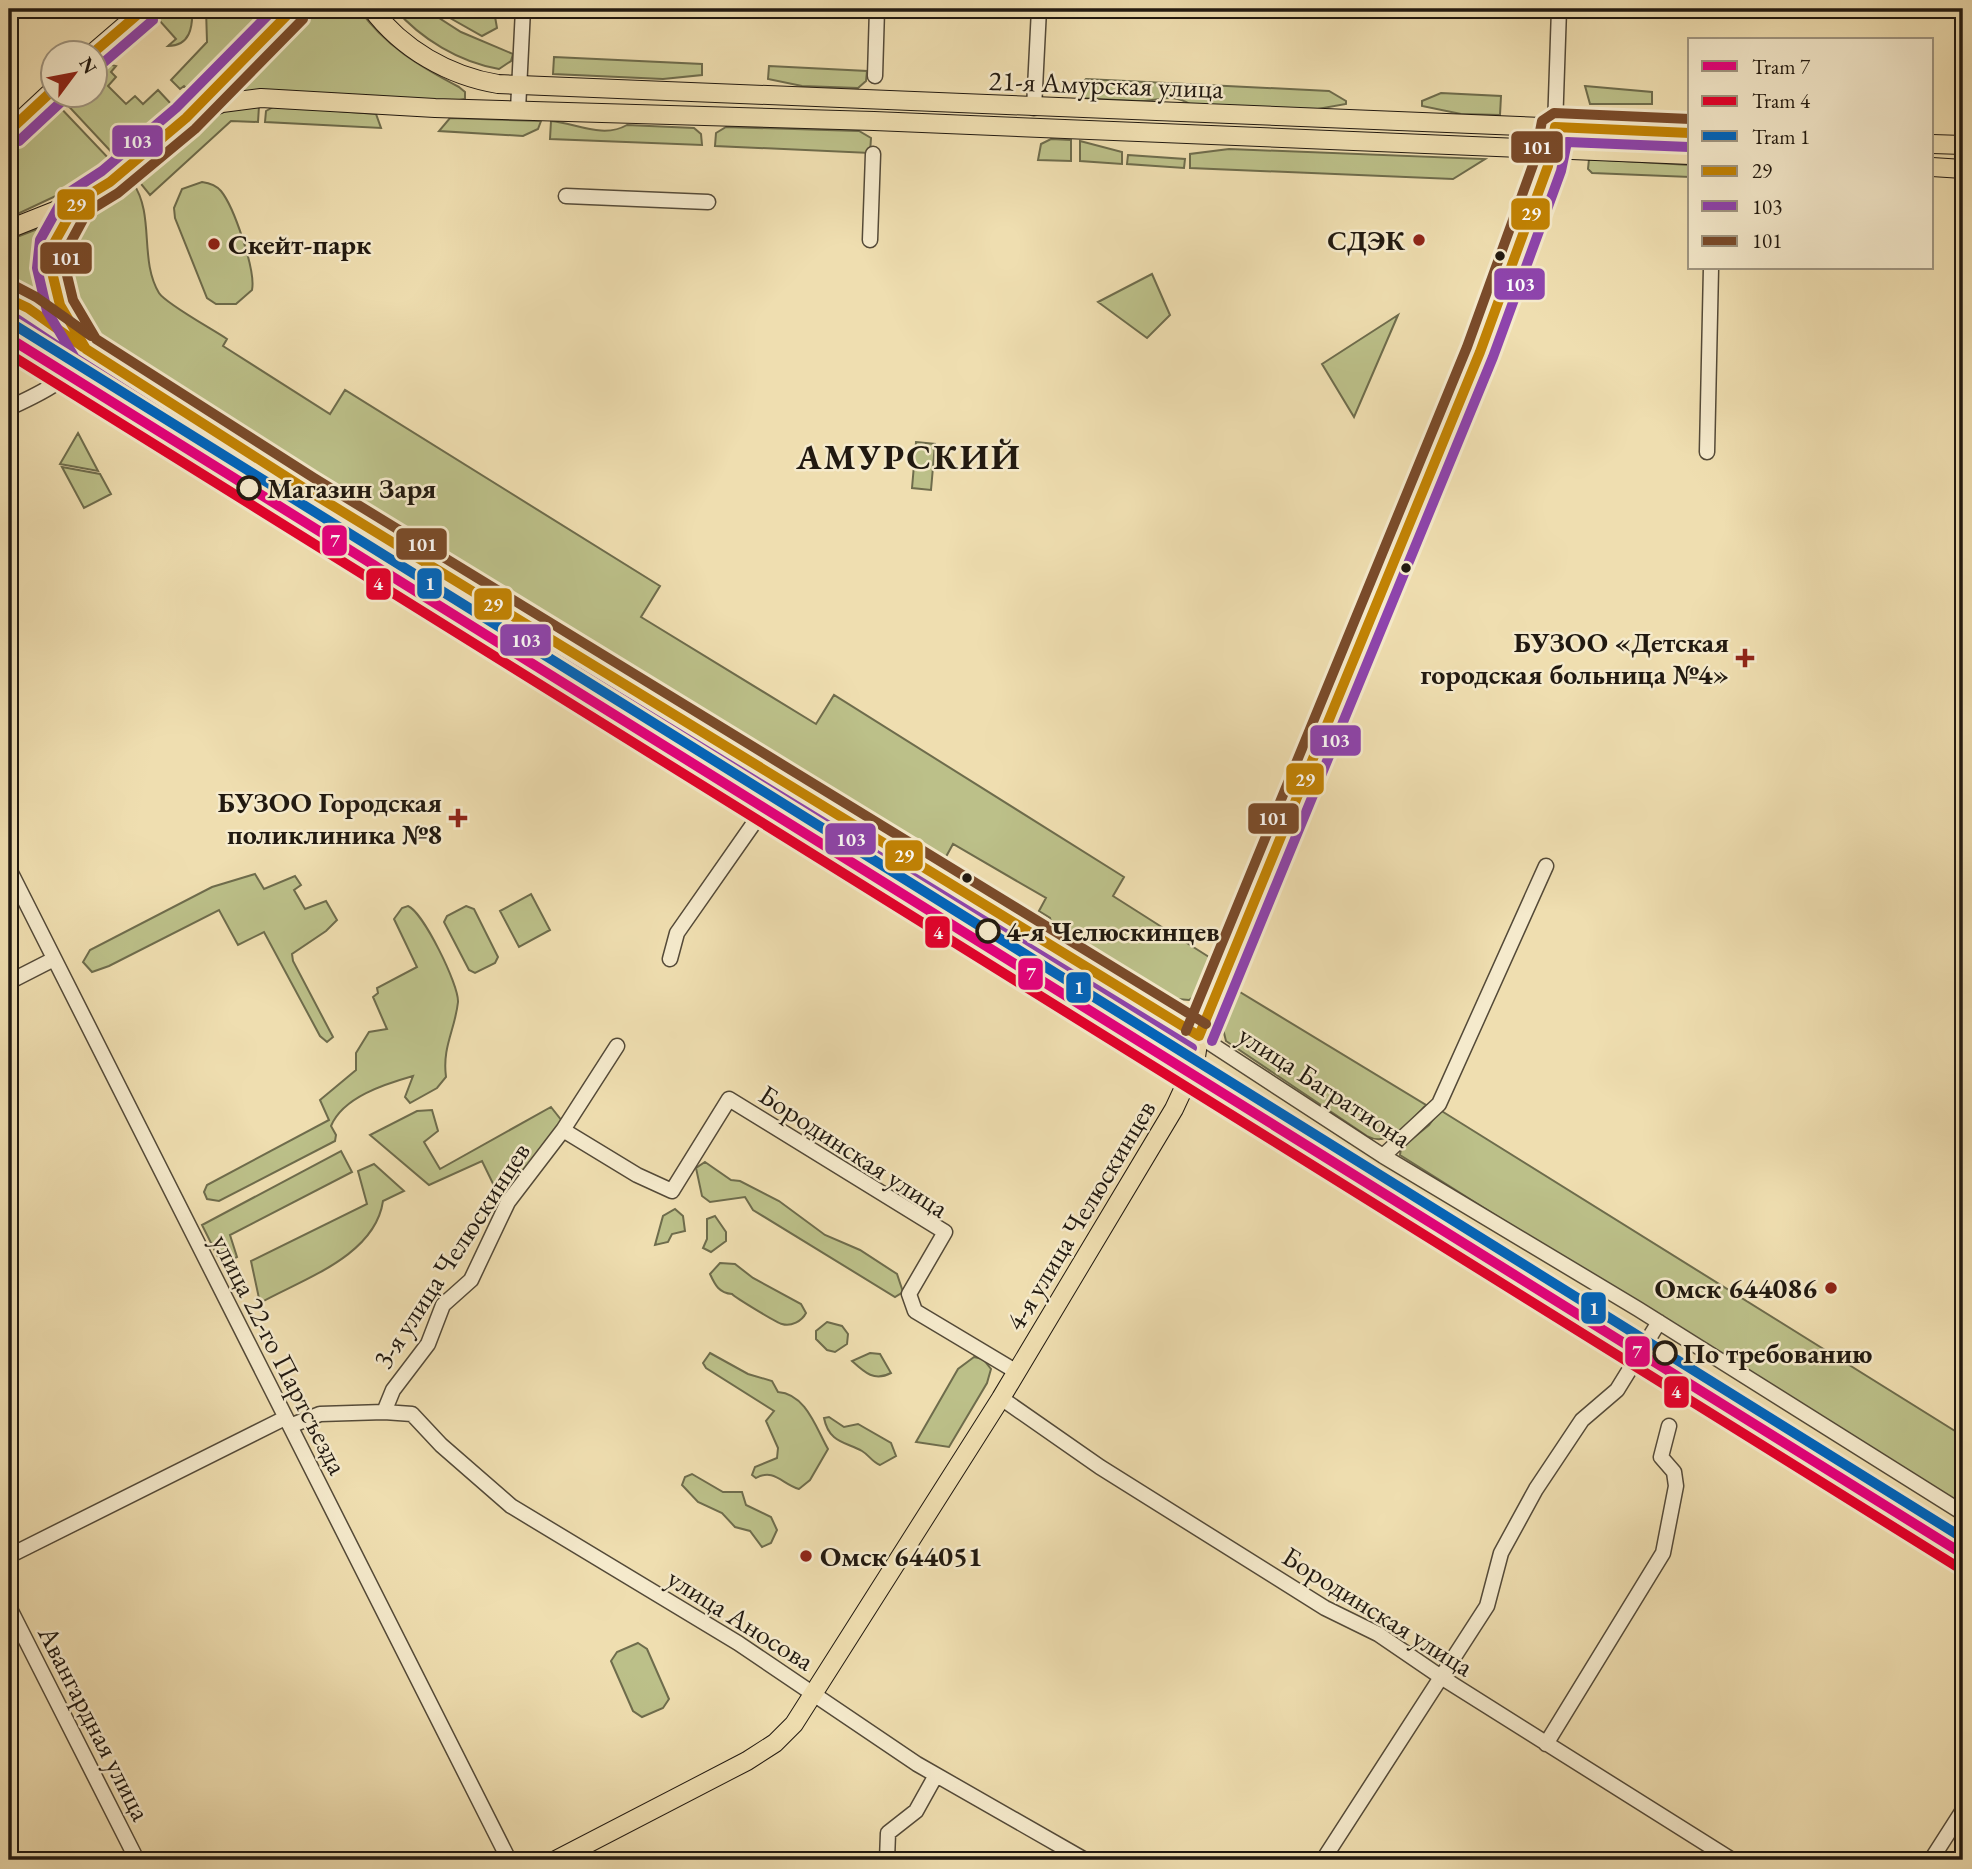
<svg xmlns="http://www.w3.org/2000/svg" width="1972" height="1869" viewBox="0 0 1972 1869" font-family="'EB Garamond',serif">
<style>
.green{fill:#bcc089;stroke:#6e6c4c;stroke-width:2}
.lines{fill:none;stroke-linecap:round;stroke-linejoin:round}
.minor-casing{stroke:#544a38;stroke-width:17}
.major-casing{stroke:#211910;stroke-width:20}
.minor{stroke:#f5eacc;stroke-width:14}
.major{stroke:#efdeb0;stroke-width:18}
.bus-1-casing{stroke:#f5eacc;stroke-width:16}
.bus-2-casing{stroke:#f5eacc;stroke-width:16}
.bus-3-casing{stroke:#f5eacc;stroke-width:16}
.bus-1{stroke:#c28304;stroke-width:10}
.bus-2{stroke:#8e44ad;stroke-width:10}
.bus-3{stroke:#7a4b2a;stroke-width:10}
.tram-1-casing{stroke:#f5eacc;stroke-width:16}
.tram-2-casing{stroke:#f5eacc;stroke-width:16}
.tram-3-casing{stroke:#f5eacc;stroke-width:16}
.tram-1{stroke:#e5007d;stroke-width:10}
.tram-2{stroke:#e4002b;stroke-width:10}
.tram-3{stroke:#0065bd;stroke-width:10}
.poi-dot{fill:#8f2418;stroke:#f5eacc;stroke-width:2.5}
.bus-dot{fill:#211910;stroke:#f5eacc;stroke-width:2.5}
.stop-dot{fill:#f5eacc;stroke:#211910;stroke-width:3.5}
.labels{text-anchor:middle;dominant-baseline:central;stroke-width:5;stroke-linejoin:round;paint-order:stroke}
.street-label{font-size:28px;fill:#211910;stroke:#f5eacc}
.poi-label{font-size:28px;font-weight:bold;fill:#211910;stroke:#f5eacc;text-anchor:end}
.stop-label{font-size:28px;font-weight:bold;fill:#211910;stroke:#f5eacc;text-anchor:start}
.district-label{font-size:35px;font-weight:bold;letter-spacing:2px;fill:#211910;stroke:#f5eacc}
.line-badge{stroke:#f5eacc;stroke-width:2.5}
.badge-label{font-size:19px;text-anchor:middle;font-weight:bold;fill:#fff}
</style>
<rect width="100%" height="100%" fill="#efdeb0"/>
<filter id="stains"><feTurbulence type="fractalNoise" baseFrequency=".00286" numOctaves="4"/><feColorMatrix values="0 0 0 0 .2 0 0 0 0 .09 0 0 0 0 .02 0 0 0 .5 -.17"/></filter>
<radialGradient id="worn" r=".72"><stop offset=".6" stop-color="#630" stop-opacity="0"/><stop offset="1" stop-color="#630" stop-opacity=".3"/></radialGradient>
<path class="green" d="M159 9H192C193 27 190 46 168 46L176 39 160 21 151 27 149 25 150 16Z
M206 9H282L253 40 118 159 60 97 63 95 94 94 95 67 107 64 116 66 111 72 116 77 108 86 126 104 135 96 143 104 158 90 172 105 188 90 184 86 180 89 171 80 207 42Z
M308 9H359C385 46 419 66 459 87L465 92V99L454 101 228 94Z
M395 9H425L461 32 513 54 511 61 499 69C459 62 421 39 395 9Z
M434 9 494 11 497 28 482 36Z
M554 57 702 64V75L663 79 553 74Z
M769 66 867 71 866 81 858 88 802 86 768 79Z
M1086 79 1329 91 1346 101V104L1312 110 1192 105C1171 93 1164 100 1144 101 1124 101 1103 99 1082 98L1083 82Z
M1585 86 1652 92V104H1590Z
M1441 93 1501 96 1500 115 1461 114 1422 106V101Z
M55 102 113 163 77 186 9 218V145Z
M259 106 258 122 231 121 150 195 137 179 215 115 228 110Z
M275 106 376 114 381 128 265 122 266 111Z
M450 118 541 121 538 129 523 136 439 131Z
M551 121C575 123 603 139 627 125L694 128 701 134 702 145 550 139Z
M726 127 859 131 871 138 870 153 715 146 716 133Z
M1051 139 1071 140V161L1038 160 1041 144Z
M1080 141 1122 152V164L1080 161Z
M1229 149 1485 159 1453 179 1190 168V154Z
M1128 155 1185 159 1184 168 1127 164Z
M1589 159 1690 165V177L1592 173 1588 169Z
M202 182C209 183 216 185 221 191 234 207 256 271 252 290L236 304H216L207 298 175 218 174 208 182 189Z
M133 183C155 215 139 260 159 293 166 304 214 330 227 339L223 346 330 414 345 390 660 586 641 617 816 724 834 695 1124 877 1113 896 1220 964 1207 987 1189 1000 1165 998 1053 930 1050 918 1039 911 1046 898 953 844 942 864C662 692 379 527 103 349L71 314 57 268 69 230 77 221Z
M58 221C32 258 53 290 69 327L9 292V240Z
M1152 274 1170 315 1147 338 1098 302Z
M1398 315 1354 417 1322 364Z
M78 433 98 471 60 464Z
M916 442 935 444 931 490 912 488Z
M62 467 100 474 111 494 84 508Z
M255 874 264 889 295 876 301 885 294 890 305 909 326 901 337 920 326 931 292 954 293 961 333 1037 327 1042 320 1036 264 932 238 945 219 910 109 966 92 972 83 962 90 950 212 887Z
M531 894 550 930 519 947 500 911Z
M408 906C423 912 459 985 458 1002 455 1030 442 1047 446 1077L437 1088 410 1103 405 1097 413 1076C385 1084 343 1097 331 1126L336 1135 335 1141 219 1201 207 1199 204 1192 207 1185 329 1120 320 1100 356 1070V1053L369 1032 387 1029 373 997 378 993 377 988 417 967 394 919 402 908Z
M466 906 474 909 498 957 495 963 475 973 469 970 444 922 447 916Z
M1230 986 1426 1105C1412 1119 1390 1149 1367 1136L1226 1041 1221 1021Z
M551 1107 562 1121 501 1200 482 1161 429 1185 370 1135 417 1111 432 1110 438 1131 424 1142 440 1169Z
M1440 1110 1963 1436V1510L1400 1155 1401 1148 1429 1125Z
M341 1151 352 1172 230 1235 237 1257 222 1265 202 1225Z
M705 1162 731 1180 740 1181 779 1201 825 1235 860 1250 897 1274 903 1292 895 1297 753 1210 745 1197 710 1202 702 1196 696 1168Z
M374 1164 404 1191 383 1201C375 1256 303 1279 260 1303L251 1261 367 1204 358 1171Z
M675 1209 683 1216 685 1231 672 1234 668 1242 655 1245 663 1216Z
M715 1216 726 1232V1241L711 1252 703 1248 707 1239V1219Z
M720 1263 735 1264 753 1278 801 1304 806 1313C802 1321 791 1327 782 1324 777 1323 736 1298 732 1294 719 1293 715 1285 710 1274Z
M827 1322 842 1326 848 1334 847 1344 835 1352 827 1350 816 1339V1331Z
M710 1353 748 1374 772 1381 778 1392C806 1394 816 1428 828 1449L810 1480 799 1489C782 1484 774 1468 756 1478L752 1475 755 1467 777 1458 778 1448 766 1421 774 1411 706 1368 703 1363Z
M870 1353 880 1354 891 1373C874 1382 864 1372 852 1361Z
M974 1357 983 1359 991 1369 987 1383 949 1447 916 1442 958 1369Z
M829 1417 844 1427 858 1424 891 1443 896 1456 880 1465C872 1462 869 1455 862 1451 846 1442 829 1443 824 1418Z
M692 1474 723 1492H742L746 1505 771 1517 777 1530 771 1543 762 1547 750 1531 735 1527 722 1513 698 1502 682 1485 685 1477Z
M638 1643 647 1649 669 1699 663 1708 642 1717 633 1711 611 1661 617 1652Z"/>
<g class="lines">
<defs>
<path id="minor" d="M875 76 877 9
M1034 108 1039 9
M518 110 523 9
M1555 127 1559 9
M566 196 708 202
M870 240 873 154
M9 408C37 395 74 379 86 349
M1707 452 1711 268
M9 869 509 1860
M670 959 677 933 784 780
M9 982 54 959
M1199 1036 1383 1156 1638 1309 1963 1513
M563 1130 637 1175 672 1191 729 1099 945 1232 909 1294 915 1311 1017 1372
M1383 1156 1439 1104 1546 866
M1001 1398 1100 1467 1325 1608 1378 1634 1441 1677 1732 1860
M384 1412 412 1414 441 1445 511 1506 738 1643 917 1764 1085 1860
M290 1426 320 1414 384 1412 393 1390 428 1344 443 1305 471 1280 508 1202 563 1130 617 1046
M9 1556 285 1418
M9 1607 137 1860
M1546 1744 1663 1553 1676 1486 1674 1472 1661 1457 1669 1426
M887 1860 888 1833 916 1811 936 1775
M1323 1860 1487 1606 1501 1553 1536 1489 1582 1420 1617 1390 1659 1322
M1931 1860 1963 1810"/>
<path id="major" d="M372 9C402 49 449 76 498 84L1690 133
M94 52 144 9
M186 118 222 103 261 98 435 108 874 121 1690 155
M9 131 52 91
M1932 144 1963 145
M1932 167 1963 169
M77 202C40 263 46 284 82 343
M9 229 77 202 110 182 186 118 293 9
M9 299 307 490 1199 1036
M556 1860 747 1761 775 1743 794 1724 1001 1398 1174 1109 1195 1064 1199 1036 1480 352 1548 166 1555 127"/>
</defs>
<use href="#minor" class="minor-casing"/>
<use href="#major" class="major-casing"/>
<use href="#minor" class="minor"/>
<use href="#major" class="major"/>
<defs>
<path id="bus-1" d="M293 9 186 118 110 182 77 202 53 245 51 268 60 305 86 349 307 490 1199 1036
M94 52 144 9
M9 131 52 91
M9 299 28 308 83 347
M1199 1036 1480 352 1548 166 1555 127 1690 133"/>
<path id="bus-2" d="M274 9 176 108 102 171 65 195 40 240 37 268 47 311 75 358 300 502 1192 1048
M103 63 153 20
M19 141 62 101
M9 314 75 358
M1212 1041 1493 357 1561 171 1567 142 1689 147"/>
<path id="bus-3" d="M303 19 195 129 118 193 87 212 67 249 65 267 73 300 96 339 314 478 1206 1024
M15 286 36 297 91 336
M1186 1031 1467 347 1534 162 1542 121 1554 113 1690 119"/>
</defs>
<use href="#bus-1" class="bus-1-casing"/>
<use href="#bus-2" class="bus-2-casing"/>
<use href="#bus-3" class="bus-3-casing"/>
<use href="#bus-1" class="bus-1"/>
<use href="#bus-2" class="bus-2"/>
<use href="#bus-3" class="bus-3"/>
<defs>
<path id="tram-1" d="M9 338 1963 1554"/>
<path id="tram-2" d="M9 354 1956 1566"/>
<path id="tram-3" d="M16 326 1963 1538"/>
</defs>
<use href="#tram-1" class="tram-1-casing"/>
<use href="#tram-2" class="tram-2-casing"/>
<use href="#tram-3" class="tram-3-casing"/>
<use href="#tram-1" class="tram-1"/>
<use href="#tram-2" class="tram-2"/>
<use href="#tram-3" class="tram-3"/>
</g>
<g class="poi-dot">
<circle cx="1419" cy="240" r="7"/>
<circle cx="214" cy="244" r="7"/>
<path d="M1741.5 647.5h7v7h7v7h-7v7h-7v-7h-7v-7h7z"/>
<path d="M454.5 807.5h7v7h7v7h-7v7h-7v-7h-7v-7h7z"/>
<circle cx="1831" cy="1288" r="7"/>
<circle cx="806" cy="1556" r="7"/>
</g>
<g class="bus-dot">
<circle cx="1500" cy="256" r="6"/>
<circle cx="1406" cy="568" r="6"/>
<circle cx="967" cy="878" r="6"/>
</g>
<g class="stop-dot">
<circle cx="249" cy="488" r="11"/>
<circle cx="988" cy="931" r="11"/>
<circle cx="1665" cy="1353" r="11"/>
</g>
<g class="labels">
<g class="street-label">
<text transform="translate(1106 84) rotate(2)">21-я Амурская улица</text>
<text transform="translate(1325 1086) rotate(33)">улица Багратиона</text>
<text transform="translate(854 1151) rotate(33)">Бородинская улица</text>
<text transform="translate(1080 1215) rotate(-59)">4-я улица Челюскинцев</text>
<text transform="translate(451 1255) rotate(-57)">3-я улица Челюскинцев</text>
<text transform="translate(280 1354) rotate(63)">улица 22-го Партсъезда</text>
<text transform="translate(1378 1611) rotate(32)">Бородинская улица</text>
<text transform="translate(741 1619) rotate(32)">улица Аносова</text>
<text transform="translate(95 1723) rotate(63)">Авангардная улица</text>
</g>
<g class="poi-label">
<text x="1405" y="240">СДЭК</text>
<text x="228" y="244" text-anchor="start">Скейт-парк</text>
<text x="1729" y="642">БУЗОО «Детская<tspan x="1729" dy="32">городская больница №4»</tspan></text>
<text x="442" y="802">БУЗОО Городская<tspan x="442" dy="32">поликлиника №8</tspan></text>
<text x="1817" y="1288">Омск 644086</text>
<text x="820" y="1556" text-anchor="start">Омск 644051</text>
</g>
<g class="stop-label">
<text x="267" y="488">Магазин Заря</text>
<text x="1006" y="931">4-я Челюскинцев</text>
<text x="1683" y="1353">По требованию</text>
</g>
<g class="district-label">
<text x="909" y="456">АМУРСКИЙ</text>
</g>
</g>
<g class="line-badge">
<rect x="111" y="124" width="53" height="34" rx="7" fill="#8e44ad"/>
<rect x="1510" y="130" width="54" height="34" rx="7" fill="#7a4b2a"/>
<rect x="56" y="188" width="40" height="33" rx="7" fill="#c28304"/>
<rect x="1510" y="197" width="41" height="34" rx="7" fill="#c28304"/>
<rect x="39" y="241" width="54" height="34" rx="7" fill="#7a4b2a"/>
<rect x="1493" y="267" width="53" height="34" rx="7" fill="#8e44ad"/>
<rect x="321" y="524" width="27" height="33" rx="7" fill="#e5007d"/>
<rect x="395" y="527" width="53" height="34" rx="7" fill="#7a4b2a"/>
<rect x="416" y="567" width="27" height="33" rx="7" fill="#0065bd"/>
<rect x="365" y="567" width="27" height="34" rx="7" fill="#e4002b"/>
<rect x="473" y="587" width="40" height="34" rx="7" fill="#c28304"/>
<rect x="499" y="623" width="53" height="34" rx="7" fill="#8e44ad"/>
<rect x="1309" y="724" width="53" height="33" rx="7" fill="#8e44ad"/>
<rect x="1285" y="762" width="40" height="34" rx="7" fill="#c28304"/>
<rect x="1247" y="802" width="53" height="33" rx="7" fill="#7a4b2a"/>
<rect x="824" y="822" width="53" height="34" rx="7" fill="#8e44ad"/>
<rect x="884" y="839" width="40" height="33" rx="7" fill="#c28304"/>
<rect x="924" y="915" width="27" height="34" rx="7" fill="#e4002b"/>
<rect x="1017" y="957" width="27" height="34" rx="7" fill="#e5007d"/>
<rect x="1065" y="971" width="27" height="33" rx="7" fill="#0065bd"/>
<rect x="1580" y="1291" width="27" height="34" rx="7" fill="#0065bd"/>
<rect x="1624" y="1335" width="27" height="33" rx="7" fill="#e5007d"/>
<rect x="1663" y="1375" width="27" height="34" rx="7" fill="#e4002b"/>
</g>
<g class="badge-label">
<text x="137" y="148">103</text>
<text x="1537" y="154">101</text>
<text x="76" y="211">29</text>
<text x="1531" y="220">29</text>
<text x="66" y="265">101</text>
<text x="1520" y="291">103</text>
<text x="335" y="547">7</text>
<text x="422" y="551">101</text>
<text x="430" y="590">1</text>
<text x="378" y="590">4</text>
<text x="493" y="611">29</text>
<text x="526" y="647">103</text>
<text x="1335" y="747">103</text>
<text x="1305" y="786">29</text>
<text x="1273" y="825">101</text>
<text x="851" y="846">103</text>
<text x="904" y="862">29</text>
<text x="938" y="939">4</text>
<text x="1031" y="980">7</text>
<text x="1079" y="994">1</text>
<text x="1594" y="1315">1</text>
<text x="1637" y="1358">7</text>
<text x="1676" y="1398">4</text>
</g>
<rect width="1972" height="1869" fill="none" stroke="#efdeb0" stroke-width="35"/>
<rect x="10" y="10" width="1951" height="1848" fill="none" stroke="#211910" stroke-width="3.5"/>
<rect x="18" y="18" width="1937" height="1834" fill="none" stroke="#211910" stroke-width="2"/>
<rect x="1688" y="38" width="245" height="231" fill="#f5eacc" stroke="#a09681" stroke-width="2"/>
<rect x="1702" y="61" width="35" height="10" fill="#e5007d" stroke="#a09681" stroke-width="2"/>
<text x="1752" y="74" font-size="21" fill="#211910">Tram 7</text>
<rect x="1702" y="96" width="35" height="10" fill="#e4002b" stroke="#a09681" stroke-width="2"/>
<text x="1752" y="108" font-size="21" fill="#211910">Tram 4</text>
<rect x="1702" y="131" width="35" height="10" fill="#0065bd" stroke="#a09681" stroke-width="2"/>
<text x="1752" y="144" font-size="21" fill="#211910">Tram 1</text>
<rect x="1702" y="166" width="35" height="10" fill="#c28304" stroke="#a09681" stroke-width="2"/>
<text x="1752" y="178" font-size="21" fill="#211910">29</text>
<rect x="1702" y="201" width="35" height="10" fill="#8e44ad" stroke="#a09681" stroke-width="2"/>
<text x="1752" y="214" font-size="21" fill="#211910">103</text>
<rect x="1702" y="236" width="35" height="10" fill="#7a4b2a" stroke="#a09681" stroke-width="2"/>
<text x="1752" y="248" font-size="21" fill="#211910">101</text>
<g transform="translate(74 74) rotate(58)"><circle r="33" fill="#f5eacc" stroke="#a09681" stroke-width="2"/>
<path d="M0-5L12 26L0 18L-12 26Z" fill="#8f2418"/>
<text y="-10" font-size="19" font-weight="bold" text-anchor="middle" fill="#211910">N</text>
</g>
<rect width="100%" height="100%" filter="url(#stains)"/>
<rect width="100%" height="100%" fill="url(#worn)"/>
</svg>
